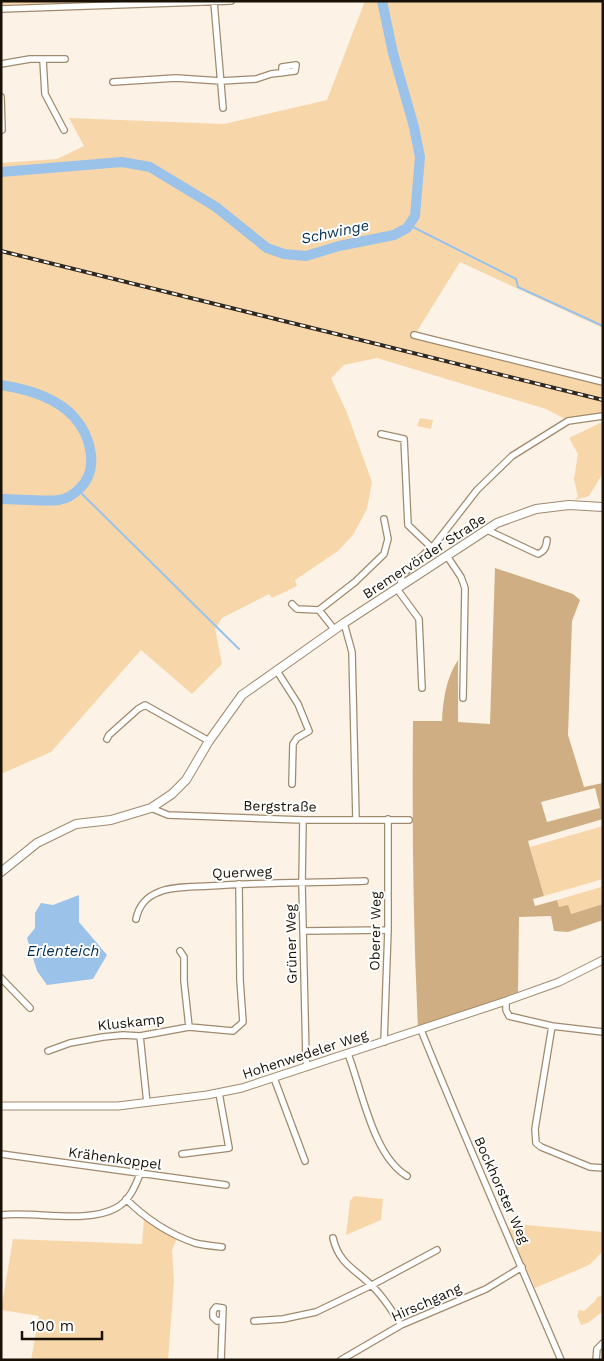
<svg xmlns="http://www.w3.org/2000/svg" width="604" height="1361" viewBox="0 0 604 1361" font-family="'Work Sans',sans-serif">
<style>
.green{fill:#f7d7aa}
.forest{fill:#ceae82;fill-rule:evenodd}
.water{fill:#9bc2e9}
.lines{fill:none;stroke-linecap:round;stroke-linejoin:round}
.stream{stroke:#9bc2e9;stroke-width:2}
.river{stroke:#9bc2e9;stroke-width:10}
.minor-casing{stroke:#a08a6d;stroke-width:8}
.tertiary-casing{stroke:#a08a6d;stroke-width:9}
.secondary-casing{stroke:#a08a6d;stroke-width:10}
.minor{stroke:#fff;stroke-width:5.5}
.tertiary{stroke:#fff;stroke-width:7}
.secondary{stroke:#fff;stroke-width:8}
.rail-casing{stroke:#31281d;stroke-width:4}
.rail{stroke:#fff;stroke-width:2;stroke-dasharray:5.5;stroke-linecap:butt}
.labels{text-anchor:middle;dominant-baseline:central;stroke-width:4;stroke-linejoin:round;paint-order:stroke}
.street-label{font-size:14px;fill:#191106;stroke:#fff}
.water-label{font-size:15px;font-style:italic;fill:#012e52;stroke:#fff}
</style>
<rect width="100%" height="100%" fill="#fcf2e6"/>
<path class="green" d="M1 1H61V3L1 5Z
M365 1H603V328L460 262 414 336 603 383V413L565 419 546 409 377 358 344 365 331 378 347 413 372 482 367 509 353 535 338 551 295 580 297 586 272 598 269 594 222 618 215 629 222 664 192 694 141 650 51 752 1 774V163L57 159 84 146 69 118 224 124 327 100Z
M420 418 433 420 431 429 417 426Z
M600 423 603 424V473L589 496 574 500 578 497 574 479 578 454 569 438Z
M603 826V879L544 896 530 847Z
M601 887 603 904 571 914 559 907 557 900Z
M354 1196 383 1199 381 1220 346 1235 350 1201Z
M144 1218 177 1238 172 1250 174 1281 168 1360H31L39 1316 1 1310 13 1239 142 1244Z
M516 1224 603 1232V1251L589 1265 535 1288 508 1229Z
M603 1295V1311L588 1323 581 1325 577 1315 579 1310 584 1311 595 1301 597 1297Z"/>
<path class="forest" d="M495 568 573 594 580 600 572 621 568 735 584 787 603 783V819L528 841 544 896 533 899 535 906 557 900 559 907 568 905 571 914 603 904V920L568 932 554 931 551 916 519 917 518 992 418 1028C413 925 412 823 413 721H442C443 700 446 678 458 660V722L490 724ZM595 788 600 808 547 822 541 802Z"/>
<path class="water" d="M79 895V922L107 955 93 979 47 985 37 971 27 938 35 928V913L41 903 53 905Z"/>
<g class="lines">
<path class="stream" d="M409 225 516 279 518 287 603 326
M78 490 239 649"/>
<path class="river" d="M1 172 122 162 150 167 216 207 267 248 284 254 306 256 339 246 394 235 407 228 415 216 420 157 414 127 393 53 382 1
M1 385C27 389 56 397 74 417 91 436 100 470 79 489 74 494 66 499 59 500 43 502 18 499 1 499"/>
<defs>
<path id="minor" d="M214 2 223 108
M1 9 231 1
M43 60 45 94 64 130
M1 64 30 59H65
M113 82 176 78 221 81 256 79 271 74 295 71 296 65 282 67V73
M1 97 2 130
M414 335 603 382
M381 434 404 439 408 525 431 547
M487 530 538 554C545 551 546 547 547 540
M447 556 461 577 465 588 463 698
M400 587 402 575 435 544 477 490 512 456 568 421 603 416
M397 589 419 619 422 688
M292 604 297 609 319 610
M344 623 352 652 356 819
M334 629 319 610 355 582 384 554 388 539 384 519
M277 671 298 704 309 731 297 738 293 744 292 784
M107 739 109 735 138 709 145 705 209 741
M151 808 168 815 303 820H409
M303 820 302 884 306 1059 307 1067
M136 919C139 905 146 897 159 892 172 886 195 887 209 886 261 882 313 883 365 881
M303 931 388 930
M180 951 184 957V981L189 1027
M1 978 30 1008
M506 1001V1010L509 1016 552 1026 603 1032
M552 1026 535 1129 536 1143 541 1147 590 1167 603 1168
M421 1030C466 1141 514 1250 561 1360
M140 1036 147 1103
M384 1042 388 930V819
M48 1051 70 1043 103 1037 123 1035 140 1036 189 1027 233 1031 243 1022 240 980 239 884
M348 1054C362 1090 373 1156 407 1176
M274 1078 305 1161
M1 1154 226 1185
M182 1154 229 1148 219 1093
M126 1199C145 1218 169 1234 195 1243 203 1245 213 1246 222 1247
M1 1215C35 1211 87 1224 116 1208 129 1201 135 1187 140 1174
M333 1238C339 1264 355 1269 372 1286 384 1297 392 1311 401 1325
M254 1321 283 1319 316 1312 372 1285 437 1250
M221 1360 223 1308 216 1307 213 1311V1317L217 1321 222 1320
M341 1360 401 1325 486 1289 522 1267
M596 1360 597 1349 603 1343"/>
<path id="tertiary" d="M1 1106H118L207 1095 242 1088 506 1001 559 982 603 960"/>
<path id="secondary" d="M1 872 37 843 76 824 111 820 151 808 172 794 186 780 209 741 242 695 344 623 497 523 536 509 569 505 603 507"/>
</defs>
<use href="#minor" class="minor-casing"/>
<use href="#tertiary" class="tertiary-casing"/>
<use href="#secondary" class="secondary-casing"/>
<use href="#minor" class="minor"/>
<use href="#tertiary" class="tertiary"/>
<use href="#secondary" class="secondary"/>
<defs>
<path id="rail" d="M1 251 603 400"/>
</defs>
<use href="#rail" class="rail-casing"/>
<use href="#rail" class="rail"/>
</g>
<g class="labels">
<g class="street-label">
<text transform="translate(424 556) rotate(-33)">Bremervörder Straße</text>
<text transform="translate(280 806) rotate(1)">Bergstraße</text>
<text transform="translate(242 872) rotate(-2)">Querweg</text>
<text transform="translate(375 931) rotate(-89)">Oberer Weg</text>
<text transform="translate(291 944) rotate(-91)">Grüner Weg</text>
<text transform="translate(131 1022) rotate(-6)">Kluskamp</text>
<text transform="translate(305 1054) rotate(-18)">Hohenwedeler Weg</text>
<text transform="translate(115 1158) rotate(8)">Krähenkoppel</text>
<text transform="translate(502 1190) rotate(66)">Bockhorster Weg</text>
<text transform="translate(426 1302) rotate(-24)">Hirschgang</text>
</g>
<g class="water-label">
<text transform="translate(335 232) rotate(-12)">Schwinge</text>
<text x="63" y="951">Erlenteich</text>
</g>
</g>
<rect width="604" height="1361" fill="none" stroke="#191106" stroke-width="5"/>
<path d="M22 1331v8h80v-8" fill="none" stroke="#191106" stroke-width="2.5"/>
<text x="30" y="1331" font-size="15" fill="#191106" stroke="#ffffff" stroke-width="4" paint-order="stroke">100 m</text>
</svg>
